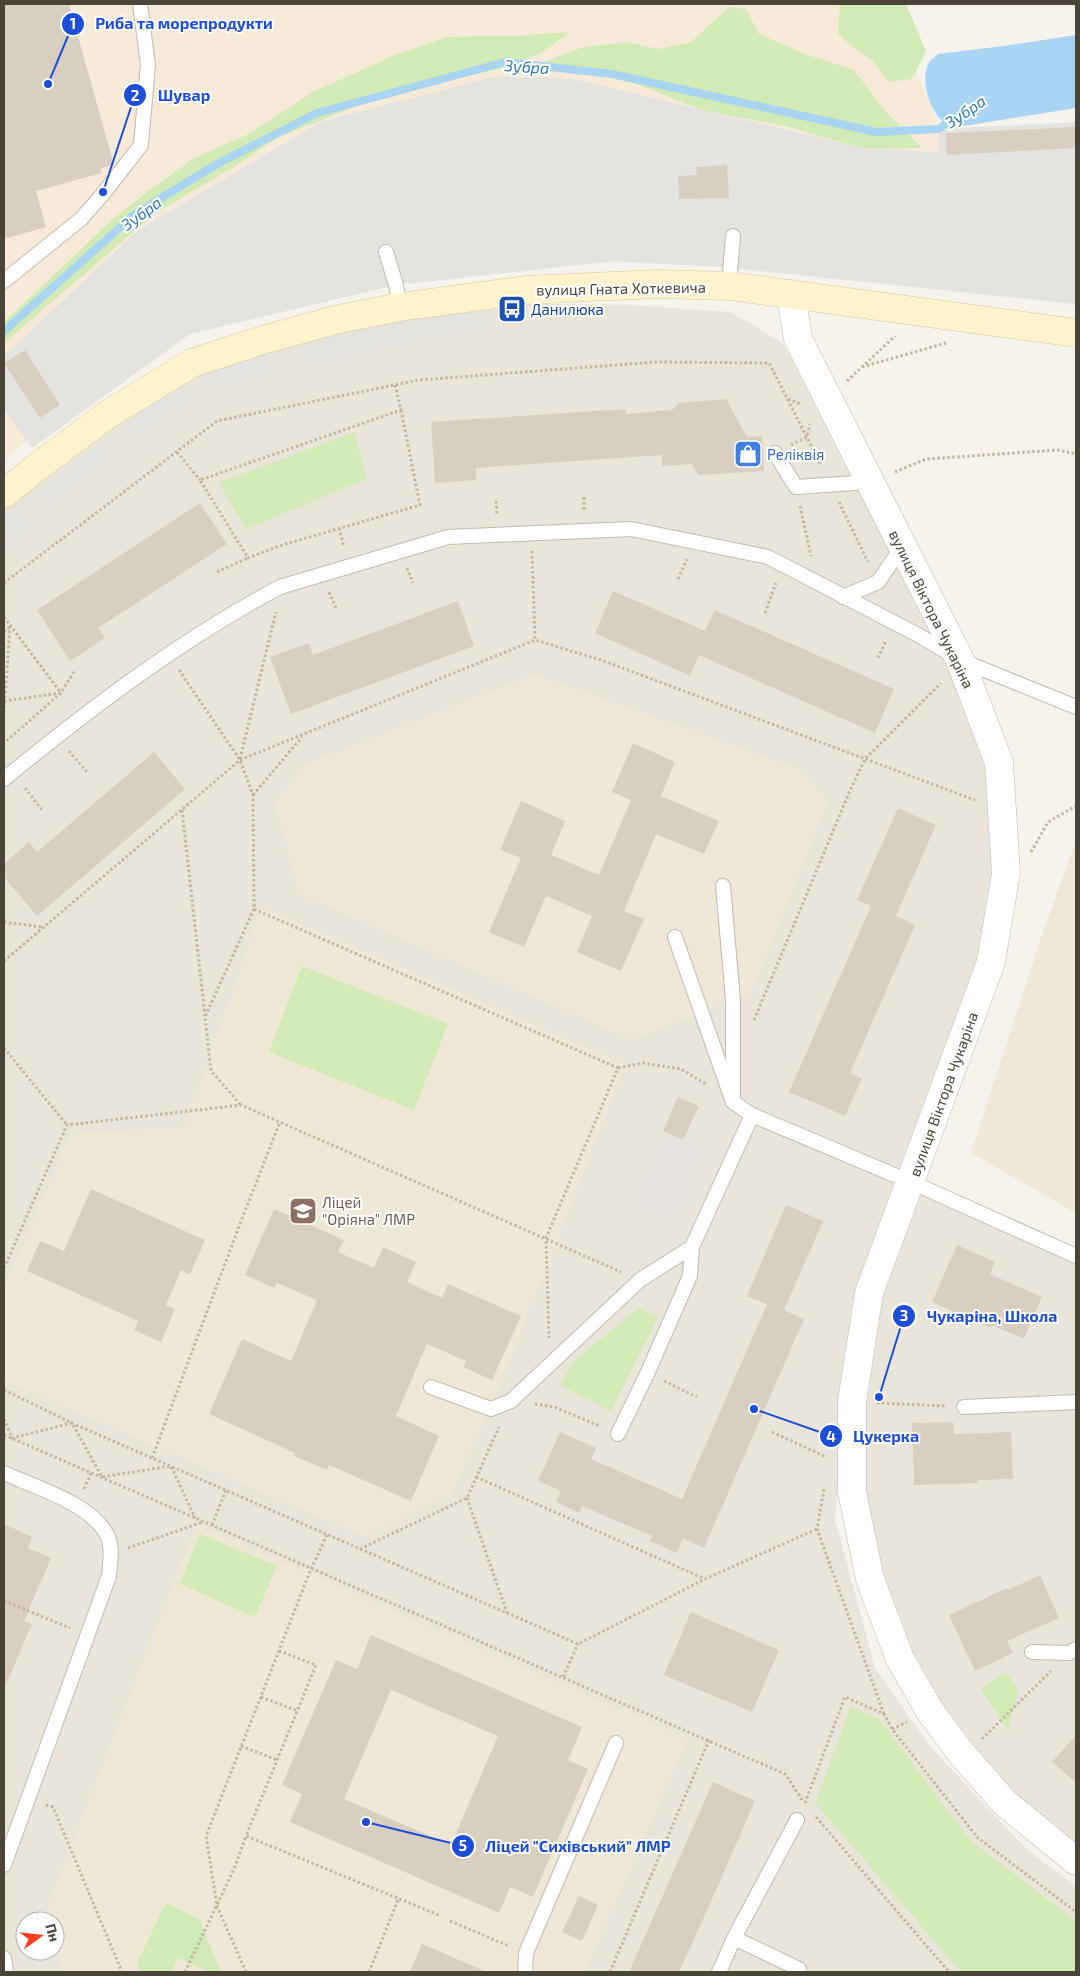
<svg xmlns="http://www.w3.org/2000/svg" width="1080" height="1976" viewBox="0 0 1080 1976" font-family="'Exo 2',sans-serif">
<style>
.residential{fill:#eae5da;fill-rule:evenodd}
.commercial{fill:#f7ead8}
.industrial{fill:#e6e2dd}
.education{fill:#efe8d6}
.green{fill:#d2eab5}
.parking{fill:#e5e3e0}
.water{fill:#a9d4f2}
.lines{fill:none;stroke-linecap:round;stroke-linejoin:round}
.stream{stroke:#a9d4f2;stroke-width:8}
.building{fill:#d8cfc1;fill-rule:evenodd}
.lane-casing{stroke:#c2bbae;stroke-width:16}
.street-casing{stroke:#c2bbae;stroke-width:29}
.secondary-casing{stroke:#d6c79b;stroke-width:29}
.path{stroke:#c4b79f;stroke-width:3;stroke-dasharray:2.5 2.5;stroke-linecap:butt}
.lane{stroke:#fff;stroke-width:14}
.street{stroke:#fff;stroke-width:28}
.secondary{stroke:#fff3cd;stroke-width:28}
.labels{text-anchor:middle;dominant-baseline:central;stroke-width:4;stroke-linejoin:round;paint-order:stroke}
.street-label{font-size:15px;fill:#4b4439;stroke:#fff}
.transit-label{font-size:15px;fill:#164399;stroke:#fff;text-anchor:start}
.shop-label{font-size:15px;fill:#366cbe;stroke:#fff;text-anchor:start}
.education-label{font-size:15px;fill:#785e54;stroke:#fff;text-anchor:start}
.water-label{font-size:16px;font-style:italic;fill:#2e7ab2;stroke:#fff}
.leader{fill:none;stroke:#1d4ed8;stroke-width:2}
.callout-dot{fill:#1d4ed8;stroke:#fff;stroke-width:2}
.mark-label{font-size:15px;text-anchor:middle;font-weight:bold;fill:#fff}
.callout-label{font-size:16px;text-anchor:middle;font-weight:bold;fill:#1d4ed8;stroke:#fff;stroke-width:4;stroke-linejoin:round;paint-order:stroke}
</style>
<rect width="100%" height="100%" fill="#f6f3ec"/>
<path class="residential" d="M482 303 629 305 731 312 783 343 911 586 979 726 996 822 990 926 934 1082 854 1297 835 1519 875 1668 929 1745 1028 1851 1076 1886V1972H4V507L192 370 260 349ZM25 1921H55V1951H25Z
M915 1191 1076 1264V1849L1066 1842 975 1754 910 1657 880 1583 862 1493 861 1417 877 1296Z"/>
<path class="commercial" d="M4 4H890L939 129V153L859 147 573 79 498 76 320 122 137 231 4 356Z
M4 410 27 441 4 460Z"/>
<path class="industrial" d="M663 1131 706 1151 675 1221 632 1201Z"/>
<path class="education" d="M535 674 802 770 828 802 752 992 632 1040 299 894 275 804 304 765Z
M1076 841V1213L971 1153 1044 929Z
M262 907 626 1064 491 1409 450 1496 365 1537 4 1381V1288L71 1134 185 1127Z
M196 1525 688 1739 585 1972H62L55 1940V1921H51L48 1905Z"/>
<path class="green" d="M840 4H906L926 51 912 79 888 82 874 62 848 43 838 33Z
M729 7 746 9 759 34 802 53 854 70 885 111 922 148 875 149 857 147 786 126 704 111 612 74 569 71 535 66 580 48 624 42 659 49 691 42Z
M570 32 541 53 507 67 432 84 361 104 277 138 232 168 154 214 4 343V322L113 219 148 191 194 158 251 133 313 92 393 56 446 37 514 36Z
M354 432 367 479 246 529 219 483Z
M302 966 448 1024 414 1110 269 1052Z
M638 1308 658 1317 611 1411 560 1385 573 1362Z
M200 1534 277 1566 255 1617 180 1584Z
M1006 1672 1018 1690 1008 1731 981 1689Z
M851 1707 879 1719 970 1840 1076 1921V1972H961L815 1803Z
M166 1903 199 1919 221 1972H210L178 1958 172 1972H141L137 1963Z"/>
<path class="parking" d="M498 76 573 79 859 147 939 153V129L1076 122V304L731 268 614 261 396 285 190 334 32 448 4 410V356L137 231 320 122Z
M482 303 487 326 306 365 302 342Z
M266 352 271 374 207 390 201 369Z
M185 380 196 397 135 437 124 420Z
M100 442 112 457 51 505 40 491Z
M19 506 33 524 4 547V518Z"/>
<path class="water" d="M1076 35V108L963 126C957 125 948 126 944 122 929 111 919 78 930 61 932 59 936 56 938 54L1004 46Z"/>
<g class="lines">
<path class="stream" d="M4 331 135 214 217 164 317 113 505 62 612 74 876 132 939 129 953 118"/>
</g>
<path class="building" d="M4 4H69L114 165 101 168 102 173 36 191 46 227 4 239Z
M1076 127V148L947 155 946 133Z
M727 165 729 198 679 199 678 176 697 175 696 167Z
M25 350 60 405 40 418 4 363Z
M726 399 747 437 762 436 764 471 698 475 692 464 662 466V455L476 468V480L435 483 431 422 626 409V414L672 410 679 403Z
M200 503 227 544 98 628 105 638 70 661 37 610Z
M613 591 705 631 715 610 894 689 875 733 699 655 690 676 595 633Z
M458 601 474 646 291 714 270 657 309 643 313 655Z
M633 743 675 762 661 796 719 821 704 854 656 834 624 911 644 919 621 971 577 952 592 916 546 896 524 947 489 932 521 858 500 850 521 801 565 821 551 855 599 875 631 800 612 792Z
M154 752 185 789 37 916 4 877V864L29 842 37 852Z
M898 808 936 825 896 916 915 925 850 1073 862 1078 845 1116 789 1092 871 906 857 900Z
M678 1097 699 1106 683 1140 663 1131Z
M91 1189 205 1240 190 1274 181 1270 166 1305 175 1309 161 1342 134 1330 138 1321 27 1271 40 1241 64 1251Z
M786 1205 823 1221 784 1310 804 1319 704 1548 683 1538 677 1553 650 1541 652 1536 582 1506 579 1513 556 1502 561 1491 538 1481 560 1432 596 1448 591 1459 682 1499 767 1304 747 1296Z
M274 1209 344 1240 338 1252 374 1268 383 1247 416 1262 407 1282 442 1298 448 1284 521 1316 492 1380 463 1367 466 1361 427 1344 396 1416 439 1436 411 1501 329 1465 327 1470 294 1456 295 1453 209 1414 242 1339 291 1361 317 1300 277 1283 274 1288 245 1275Z
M957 1245 995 1262 990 1274 1042 1297 1024 1339 992 1325 991 1328 932 1302Z
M953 1422 954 1434 1011 1432 1013 1479 978 1480V1483L914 1485 912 1423Z
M4 1524 32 1537 28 1548 51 1558 24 1621 32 1624 4 1689Z
M1040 1575 1059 1618 1007 1641 1013 1653 975 1671 949 1615 1007 1588 1008 1590Z
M691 1612 779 1650 752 1712 664 1675Z
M371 1635 582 1727 568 1760 588 1769 533 1897 510 1887 499 1913 290 1822 302 1794 282 1785 336 1660 357 1669ZM391 1690 498 1736 451 1845 344 1799Z
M1076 1735V1783L1052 1762Z
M713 1782 755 1801 709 1906 679 1972H629Z
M579 1896 598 1905 582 1941 562 1932Z
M422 1944 487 1972H410Z"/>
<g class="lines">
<defs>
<path id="lane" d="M386 252 396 285 400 307
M4 281 81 219 103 194 141 145 148 65 140 4
M729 286 733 236
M775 453 796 487 870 482
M843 597 878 582 902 547
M4 779C91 708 180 640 280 587L448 537 631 529 768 557 920 636 960 660 1076 707
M723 886 733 1000V1102
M675 937 733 1102 752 1115
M431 1387 491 1409 511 1401 640 1280 692 1247
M964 1407 1076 1402
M618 1434 647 1374 690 1276 692 1247 752 1115 911 1182 1076 1256
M4 1473C36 1488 92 1503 108 1537 113 1549 110 1564 109 1576L4 1865
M1032 1652 1069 1653 1076 1649
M797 1820 734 1938 799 1969
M4 1958 6 1972
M525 1972 526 1953 616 1743
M719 1972 734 1938"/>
<path id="street" d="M791 294 798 339 960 660 999 763 1006 873 991 962 869 1293 852 1402V1492L870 1579 900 1659 930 1711 961 1753 1005 1803 1076 1861"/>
<path id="secondary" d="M4 494 36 468 107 415 192 363 266 339 339 319 400 307 525 290 656 284 729 286 1076 333"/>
</defs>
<use href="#lane" class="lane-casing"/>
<use href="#street" class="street-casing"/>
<use href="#secondary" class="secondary-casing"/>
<path class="path" d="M862 367 946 343
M847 381 895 336
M395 385 401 410
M788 399 801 404
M401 410 420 505 279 546 248 558 200 480Z
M791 445 807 437 810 424
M177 452 200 480
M895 472 926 459 1058 450 1076 454
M584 497V512
M496 501 497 516
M839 502 868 562
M800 506 811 556
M339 528 344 547
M532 551 535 640
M407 568 413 583
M217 572 248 558
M678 579 687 559
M4 583 217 421 419 380 656 362 769 363 821 465
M329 592 336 608
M765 613 776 583
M4 617 61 693 4 743
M4 632 10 627
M878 658 886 640
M179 670 240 760 253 795 254 909 205 1017 211 1071 241 1105
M4 701 61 693 75 670
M4 713 10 627
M69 751 87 772
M240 759 276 612
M25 788 42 810
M253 795 302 737
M182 810 205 1016
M1031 852 1048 822 1076 806
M254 909 618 1068 546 1238 549 1338
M4 922 42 927
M4 961 240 760 535 640 601 660 975 800
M754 1020 849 793 865 759 941 683
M4 1048 67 1125
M618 1068 643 1063 681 1069 707 1085
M4 1268 67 1125 241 1105 621 1272
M664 1381 697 1397
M4 1390 72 1423 578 1644 705 1579 817 1529
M877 1403 945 1406
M535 1404 554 1407 600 1426
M4 1419 12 1438 72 1423 102 1477 171 1466 195 1518
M772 1432 826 1457
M4 1435 785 1774 803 1801
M152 1458 240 1224 280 1122
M476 1477 705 1579
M84 1489 91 1473
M824 1489 817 1529 884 1714
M467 1498 507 1613
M212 1525 226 1490
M128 1548 203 1522
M360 1549 467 1498 499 1427
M4 1601 70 1628
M279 1651 316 1665 246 1836 441 1916
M563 1677 578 1644
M261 1697 298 1711
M892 1729 907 1722
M982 1739 1051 1671
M241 1746 277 1760
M805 1803 845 1697 884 1714 892 1729 977 1837 1076 1912
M46 1805 53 1807 122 1972
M816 1817 949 1972
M450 1921 509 1946
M185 1972 234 1869 246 1836
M246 1972 217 1906 206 1836 311 1569 327 1535
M369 1972 398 1900
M610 1972 709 1740"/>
<use href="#lane" class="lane"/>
<use href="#street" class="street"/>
<use href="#secondary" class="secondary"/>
</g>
<defs>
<symbol id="bus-square" viewBox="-11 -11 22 22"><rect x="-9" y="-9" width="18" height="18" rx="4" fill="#1a4fb4" stroke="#fff"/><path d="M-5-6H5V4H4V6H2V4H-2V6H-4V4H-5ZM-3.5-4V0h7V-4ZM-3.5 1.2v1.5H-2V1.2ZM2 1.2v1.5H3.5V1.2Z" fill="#fff"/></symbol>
<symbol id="shop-square" viewBox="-11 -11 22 22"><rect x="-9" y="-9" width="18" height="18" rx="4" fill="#3f7fe0" stroke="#fff"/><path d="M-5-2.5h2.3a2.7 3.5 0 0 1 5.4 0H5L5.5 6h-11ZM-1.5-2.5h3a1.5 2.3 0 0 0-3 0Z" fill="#fff"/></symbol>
<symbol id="school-square" viewBox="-11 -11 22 22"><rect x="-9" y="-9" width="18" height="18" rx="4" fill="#8d6e63" stroke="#fff"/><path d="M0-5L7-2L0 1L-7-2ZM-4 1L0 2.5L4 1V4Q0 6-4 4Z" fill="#fff"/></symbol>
</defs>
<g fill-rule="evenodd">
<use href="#bus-square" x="496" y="293" width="32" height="32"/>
<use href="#shop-square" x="732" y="438" width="32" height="32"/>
<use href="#school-square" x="287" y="1195" width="32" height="32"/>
</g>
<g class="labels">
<g class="street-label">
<text transform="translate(621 288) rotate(-1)">вулиця Гната Хоткевича</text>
<text transform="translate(932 609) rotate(64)">вулиця Віктора Чукаріна</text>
<text transform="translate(943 1094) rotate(-70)">вулиця Віктора Чукаріна</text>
</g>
<g class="transit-label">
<text x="531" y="309">Данилюка</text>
</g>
<g class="shop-label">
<text x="767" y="454">Реліквія</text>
</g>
<g class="education-label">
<text x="322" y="1202">Ліцей<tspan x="322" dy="17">"Оріяна" ЛМР</tspan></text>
</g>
<g class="water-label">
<text transform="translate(527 66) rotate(4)">Зубра</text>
<text transform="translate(965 111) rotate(-34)">Зубра</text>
<text transform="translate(141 213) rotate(-36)">Зубра</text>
</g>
</g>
<path class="leader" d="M48 84L73 24M103 192L135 95M879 1397L904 1316M754 1409L831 1436M366 1822L463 1846"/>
<g class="callout-dot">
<circle cx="48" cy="84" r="5"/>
<circle cx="103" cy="192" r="5"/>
<circle cx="879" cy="1397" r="5"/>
<circle cx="754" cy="1409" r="5"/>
<circle cx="366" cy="1822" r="5"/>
<circle cx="73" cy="24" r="12"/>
<circle cx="135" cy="95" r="12"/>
<circle cx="904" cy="1316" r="12"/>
<circle cx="831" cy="1436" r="12"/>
<circle cx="463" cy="1846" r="12"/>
</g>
<g class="mark-label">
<text x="73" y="29">1</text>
<text x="135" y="101">2</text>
<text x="904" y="1321">3</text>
<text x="831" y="1442">4</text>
<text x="463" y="1851">5</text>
</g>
<g class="callout-label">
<text x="184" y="29">Риба та морепродукти</text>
<text x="184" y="101">Шувар</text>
<text x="992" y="1322">Чукаріна, Школа</text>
<text x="886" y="1442">Цукерка</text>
<text x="578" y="1852">Ліцей "Сихівський" ЛМР</text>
</g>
<rect width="1080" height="1976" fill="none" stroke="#4b4439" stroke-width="10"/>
<g transform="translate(40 1936) rotate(75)"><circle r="24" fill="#ffffff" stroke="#b7b4b0"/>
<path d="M0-4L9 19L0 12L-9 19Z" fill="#fc3f1d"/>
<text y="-8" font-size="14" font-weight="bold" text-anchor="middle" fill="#4b4439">Пн</text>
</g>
</svg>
